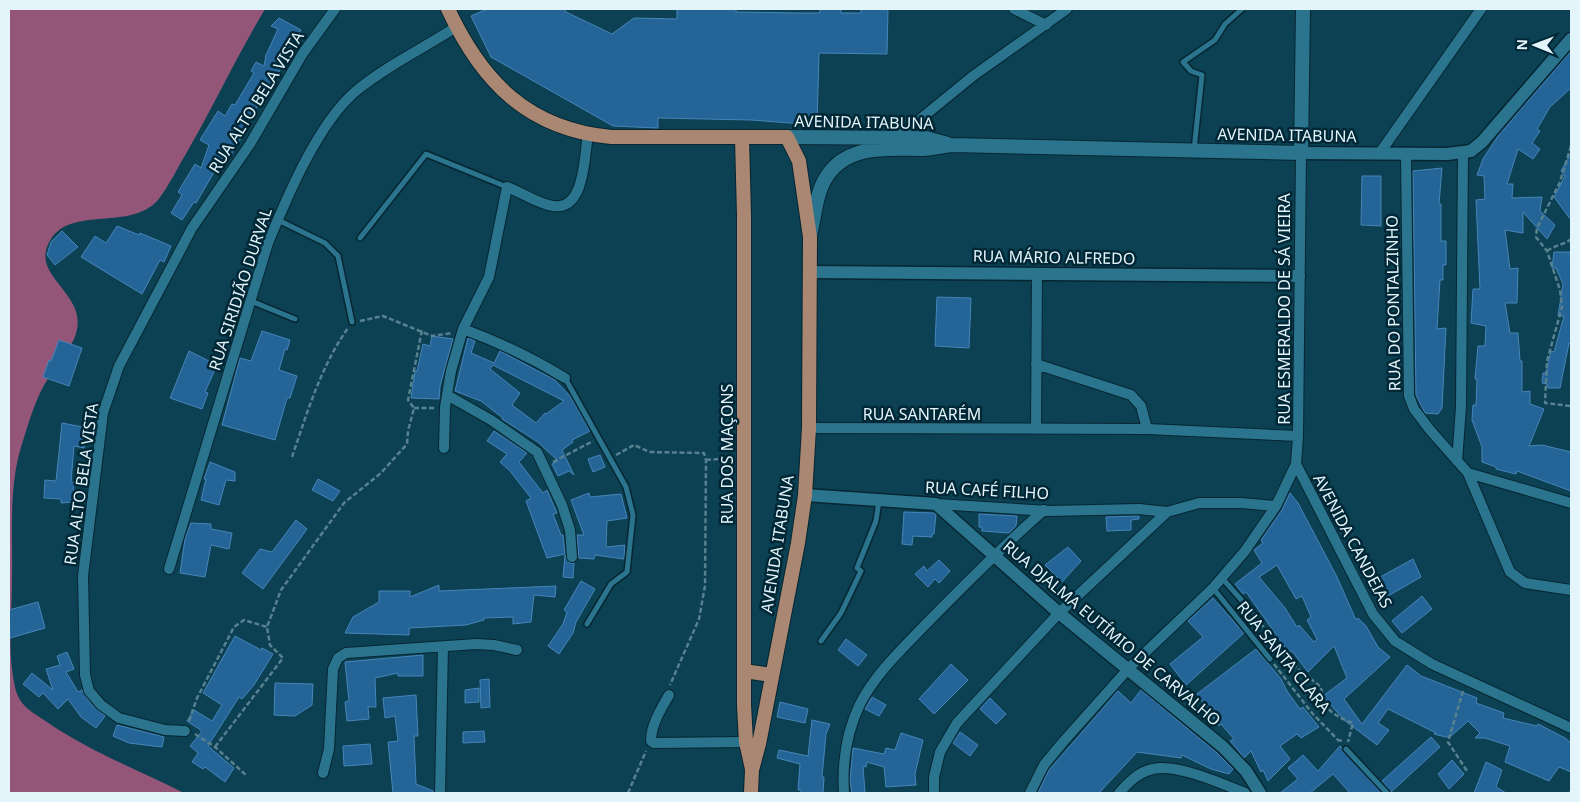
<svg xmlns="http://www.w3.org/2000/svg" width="1580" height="802" viewBox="0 0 1580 802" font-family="'Noto Sans',sans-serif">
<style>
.forest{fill:#935679}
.building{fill:#246496;stroke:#4785b9;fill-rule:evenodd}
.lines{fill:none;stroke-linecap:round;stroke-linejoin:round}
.service-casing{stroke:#072631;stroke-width:8}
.minor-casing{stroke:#072631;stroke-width:12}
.tertiary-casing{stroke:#072631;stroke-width:15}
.secondary-casing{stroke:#072631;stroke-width:16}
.primary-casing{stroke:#072631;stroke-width:16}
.path{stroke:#58818f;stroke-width:2.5;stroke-dasharray:5 2.5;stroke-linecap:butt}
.service{stroke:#2b748e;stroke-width:5}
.minor{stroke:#2b748e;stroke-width:10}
.tertiary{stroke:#2b748e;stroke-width:12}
.secondary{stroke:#2b748e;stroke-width:14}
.primary{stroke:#aa8772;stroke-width:14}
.labels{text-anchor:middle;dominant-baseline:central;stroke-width:5;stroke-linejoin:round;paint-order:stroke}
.street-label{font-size:16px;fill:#e3f4fb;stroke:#002735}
</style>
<rect width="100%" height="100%" fill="#0b4153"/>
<path class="forest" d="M9 9H265C237 56 214 105 187 152 178 167 169 186 158 200 131 231 72 206 51 239 26 278 94 293 74 339 66 356 52 371 43 387 34 404 28 425 22 444 8 487 13 536 12 580 12 616 7 652 15 687 16 693 20 701 24 705 29 711 38 716 44 720 88 751 137 769 184 793H9Z"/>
<path class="building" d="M487 9H564L566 12 612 34 634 18 677 19V9H736V12L801 13H820V9H841V13H861V9H888L887 54 819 53 817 125 751 120 658 118V128L613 126 491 57 471 16Z
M279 18 301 30 289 50 290 51 273 83 272 82 244 128 246 130 229 158 224 155 196 203 194 202 182 220 171 213 182 195 178 192 195 164 201 168 209 145 200 140 218 111 225 116 232 104 235 105 254 73 251 71 256 62 264 66 266 55 278 29 271 26Z
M1571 51V88L1550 107 1537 129 1540 131 1532 143 1540 149 1533 159 1518 149 1507 184H1513L1512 198 1542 197 1540 211 1555 225 1547 239 1523 212V233L1505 230 1510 269 1518 268 1517 303H1505L1510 333H1518L1520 361H1522V392L1530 391V404L1544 409 1529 446 1542 445 1571 452V491L1517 471 1516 474 1496 469V467L1482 462V447L1472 420 1473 405H1476L1477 379H1475L1478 346H1485L1486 326 1471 323 1473 289H1480L1476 200 1485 199 1484 176 1477 175 1483 159 1498 136Z
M1571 153V220L1554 197 1565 176 1561 171Z
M1442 168 1439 204H1441V241H1446V265H1443V280H1440L1437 329 1446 328 1442 408 1438 414 1425 413 1416 395 1413 171Z
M1362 176H1381V226L1361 225Z
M117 226 139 235 140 233 171 246 164 262 160 260 142 294 81 257 95 236 106 243Z
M62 231 78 247 55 265 47 255 51 242Z
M1554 252H1570L1571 267V344L1569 343 1560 388H1548L1547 384 1542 383 1543 373H1546L1551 351 1554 352 1564 316H1558L1563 284 1556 268H1552Z
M937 297 971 298 969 348 935 346Z
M262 331 290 340 287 350 285 349 279 370 297 376 290 398H287L275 440 222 425 240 358 251 361Z
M432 336 453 339 440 386 439 399 411 398 415 371H417L423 344 430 346Z
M468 338 475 341 471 353 494 363 500 351 555 380 570 396 590 431 572 440 573 442 562 450 574 475 569 471 558 476 552 464 558 461 538 442 502 419 503 418 481 401 455 391ZM493 365 564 401 546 414 545 413 536 423 512 405 520 393 490 369Z
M59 340 82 348 69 386 43 377 49 360 51 361Z
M189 351 217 365 205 392 208 393 202 409 170 398Z
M62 423 88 428 84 448 74 446 71 482H74L73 502 61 503V499L44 498 45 480 56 481Z
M494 431 527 453 519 462 543 493 547 490 557 513 553 514 561 535H563L565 554 547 558 526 501 531 498 510 471 500 462 507 454 487 441Z
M600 455 605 467 593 472 588 459Z
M210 462 235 472V481L226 480 219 505 201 500 206 479H204Z
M318 479 340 491 333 501 312 490Z
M589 493 590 497 621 494 627 518 607 521 606 547 625 545 624 559 595 555 594 559 579 558 577 535H584L571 500Z
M1290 493 1298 503 1337 577 1356 620 1358 618 1366 626 1378 647 1390 657 1344 699 1362 724 1407 665 1421 676 1477 698 1476 703 1504 713 1503 718 1537 726 1538 724 1565 738 1571 743V772L1559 767 1549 781 1505 762 1510 746 1485 738H1475L1480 733 1468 721 1450 737H1446L1434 734 1436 733 1388 709 1378 723 1389 730 1377 745 1344 720 1323 696 1347 678 1334 646 1308 672 1292 651 1289 653 1246 592 1243 594 1235 584 1262 563 1254 550 1263 543 1261 540 1282 510ZM1277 565 1296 599 1302 596 1311 617 1307 620 1317 639 1314 642 1299 625 1297 627 1285 608 1259 577Z
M904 512 934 513 936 514 934 534H932V537L913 536 912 545 902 544Z
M979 514 1017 516 1016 526 1009 533 982 531V527H979Z
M1139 516V519L1131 520V530L1107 531 1106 517Z
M296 520 307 529 263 589 242 573 260 549 272 552Z
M191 523 211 524V529L232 533 229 549 211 545 205 577 180 573 185 539Z
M1068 547 1081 561 1062 582 1045 565Z
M565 555 569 563H574L573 578 563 577Z
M1413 559 1421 577 1381 600 1371 582Z
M939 560 950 571 939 583 935 579 928 587 915 574 924 566 927 571Z
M581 581 595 589 576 622 573 633 559 654 548 646 563 624 567 612 564 610Z
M439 585V591L556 586 555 597 534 595 531 622 513 624V617L484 618V620L466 625 409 628V635L345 633 353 617 379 602V591H410V597Z
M1422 596 1432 609 1402 633 1392 621Z
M1213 598 1244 633 1186 685 1170 664 1203 637 1188 621Z
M38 602 45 628 10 638 9 610Z
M235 636 261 650 262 648 273 654 254 685 242 699 239 697 208 746 234 768 225 782 205 767 203 769 192 762 198 753 190 746 202 731 187 721 194 710 212 721 222 705 203 693Z
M846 639 867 655 858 666 838 650Z
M1256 649 1281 679 1287 691 1300 709 1303 707 1319 727 1301 738 1297 734 1280 746 1290 759 1268 781 1263 770 1261 772 1251 751 1244 758 1237 749 1230 741 1234 739 1221 724 1219 726 1197 694Z
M67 652 74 669 66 672 78 692 82 690 90 703 105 716 96 728 81 717 68 699 58 709 43 693 39 697 23 684 32 673 53 690 46 669 60 665 57 656Z
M423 655V676H398V673L375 678 376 707H368L369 719 347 721 345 702 349 701 345 662Z
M951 664 968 680 934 714 919 699Z
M489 679 490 707 481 708 480 680Z
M275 683 313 684 312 705 295 716 274 715Z
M479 688V702L465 703V690Z
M1141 690 1217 753 1233 769 1229 774 1211 769 1182 755 1181 758 1137 752 1099 793H1038L1049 770 1118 691 1131 703Z
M416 695 418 736H414L416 784 433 791V793H393L388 742 398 741 395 716 385 718 383 698Z
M872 697 886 705 879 716 865 709Z
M990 698 1006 714 996 724 980 709Z
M780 702 808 709 805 723 777 717Z
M812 720 830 724 826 734 822 777H824L823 793H801V790H798L800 764 777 758 779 750 808 756Z
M117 725 164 737 162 747 129 743 113 736Z
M484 731 485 742 463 743V732Z
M960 732 978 745 970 756 953 743Z
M901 733 923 740 915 774 916 785 886 787 884 767 867 762 866 767 863 766 865 793H852L850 781 853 748 884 754 886 748 895 750Z
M1431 737 1440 747 1391 792 1382 781Z
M370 744 372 764 344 766 343 746Z
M1340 746 1381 793H1350L1333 774 1310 793H1280L1298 779 1288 768 1303 755 1318 771Z
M1452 760 1464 774 1449 789 1438 774Z
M1486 762 1502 770 1496 787 1506 793H1474Z"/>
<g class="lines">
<defs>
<path id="service" d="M1194 150 1202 75 1191 71 1183 62 1215 40 1225 24 1242 9
M278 220 325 243 338 256 352 322
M360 238 426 154 507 187
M251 301 295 319
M565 378 626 487 633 515 627 572 611 584 587 624
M1222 578 1252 612
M1213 588 1270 659
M821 641 841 613 861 571 857 568 876 521 879 501
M1346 749 1387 793"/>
<path id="minor" d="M1014 9 1046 25
M897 138 973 76 1067 9
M1379 154 1481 9
M1406 155 1409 396 1414 409 1430 430 1468 473 1571 503
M463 329C499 342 532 358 565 378
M1036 364 1131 395 1141 406 1147 429
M447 395 491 420 537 452 562 505 570 530 572 557
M809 428 1147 429 1298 436
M1036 429 1037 273
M444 448 445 407 451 371 463 329 489 277 507 187C521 192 538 204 553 206 585 211 584 157 588 135
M1457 461 1461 407 1463 152
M1296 464 1373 614 1395 641 1432 664 1571 728
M1468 473 1510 572 1525 583 1571 590
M936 504 1049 511 1139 509 1167 512
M169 569 268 243C287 197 318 123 356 91 386 66 424 48 456 27
M669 695C661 709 651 725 651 741L654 743 746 742
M185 731 165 730 119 718 101 705 89 691 85 675 83 576 103 413 119 366 192 228 250 144 303 53 335 9
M323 773 329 749 333 669 338 658 346 653 476 644 494 645 517 650
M440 793 443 647
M844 793C842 762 846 733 860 704 876 673 902 649 925 625 964 585 1002 547 1044 510
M934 793V777L940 752 957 723 1059 613 1167 512 1199 503H1241L1276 506
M1030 793 1044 765 1063 742 1129 668 1213 588 1245 551 1276 506 1296 464 1298 436 1301 153
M1119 793C1128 783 1138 772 1153 769 1176 763 1223 784 1245 793"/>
<path id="tertiary" d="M1301 153 1447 154 1471 151 1482 142 1571 39
M810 272 1299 276
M805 495 936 504 1059 613 1223 747 1246 771 1260 793"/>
<path id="secondary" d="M787 137 926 138 948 144
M810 235C815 216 816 192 827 176 848 144 888 149 921 149 931 149 941 147 951 145L1301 153 1303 9"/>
<path id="primary" d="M448 9C482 82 528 129 611 137H787L799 161 810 237 809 428 805 495 798 543 759 744 752 770 751 793
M742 138 744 216V705L746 742 752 769
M744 671 772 675"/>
</defs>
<use href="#service" class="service-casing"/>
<use href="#minor" class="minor-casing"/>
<use href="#tertiary" class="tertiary-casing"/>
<use href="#secondary" class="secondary-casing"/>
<use href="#primary" class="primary-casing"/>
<path class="path" d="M1571 146 1560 182 1537 228 1536 237 1547 251 1560 290 1562 307 1547 361 1545 403 1570 406 1571 404
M1547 251C1555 245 1564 245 1571 239
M360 321 383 316 432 336 452 333
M414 408H435
M616 455 634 445 650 452 704 453 706 460 705 586 699 619 670 685
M292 457C307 413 321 366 348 328
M706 460 732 458
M553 462 593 441
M1256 617 1288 661 1321 687C1324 710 1332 715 1353 723L1348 742
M1274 664 1312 713 1338 740
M1463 691 1448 742 1467 771
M189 721 197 698 234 627 244 620 267 627
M195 734 215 747 246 775
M1337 740 1343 741
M215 747 283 658 270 645 267 627 281 590 344 503 381 473 407 444 408 431 414 408 408 400 422 330
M628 793 646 751
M1570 793 1571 791"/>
<use href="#service" class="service"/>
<use href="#minor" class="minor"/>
<use href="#tertiary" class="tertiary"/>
<use href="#secondary" class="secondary"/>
<use href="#primary" class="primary"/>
</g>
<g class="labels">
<g class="street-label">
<text transform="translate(256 102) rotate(-58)">RUA ALTO BELA VISTA</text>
<text transform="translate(864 122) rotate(1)">AVENIDA ITABUNA</text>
<text transform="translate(1287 135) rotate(1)">AVENIDA ITABUNA</text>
<text transform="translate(1054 257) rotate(1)">RUA MÁRIO ALFREDO</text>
<text transform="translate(240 289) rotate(-72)">RUA SIRIDIÃO DURVAL</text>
<text transform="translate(1393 303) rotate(-91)">RUA DO PONTALZINHO</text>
<text transform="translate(1284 309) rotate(-90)">RUA ESMERALDO DE SÁ VIEIRA</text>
<text x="922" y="414">RUA SANTARÉM</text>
<text transform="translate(727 454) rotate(-90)">RUA DOS MAÇONS</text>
<text transform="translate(81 484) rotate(-82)">RUA ALTO BELA VISTA</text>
<text transform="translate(987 490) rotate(3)">RUA CAFÉ FILHO</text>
<text transform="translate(1353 541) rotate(62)">AVENIDA CANDEIAS</text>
<text transform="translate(777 544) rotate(-81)">AVENIDA ITABUNA</text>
<text transform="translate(1112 633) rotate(40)">RUA DJALMA EUTÍMIO DE CARVALHO</text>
<text transform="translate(1284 657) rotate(51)">RUA SANTA CLARA</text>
</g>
</g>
<rect width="1580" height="802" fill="none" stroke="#e3f4fb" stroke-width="20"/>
<g transform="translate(1535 45) rotate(271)" stroke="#002735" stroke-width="4" paint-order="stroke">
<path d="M0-4L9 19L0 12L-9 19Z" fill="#e3f4fb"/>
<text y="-8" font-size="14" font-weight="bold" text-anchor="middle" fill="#e3f4fb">N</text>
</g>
</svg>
